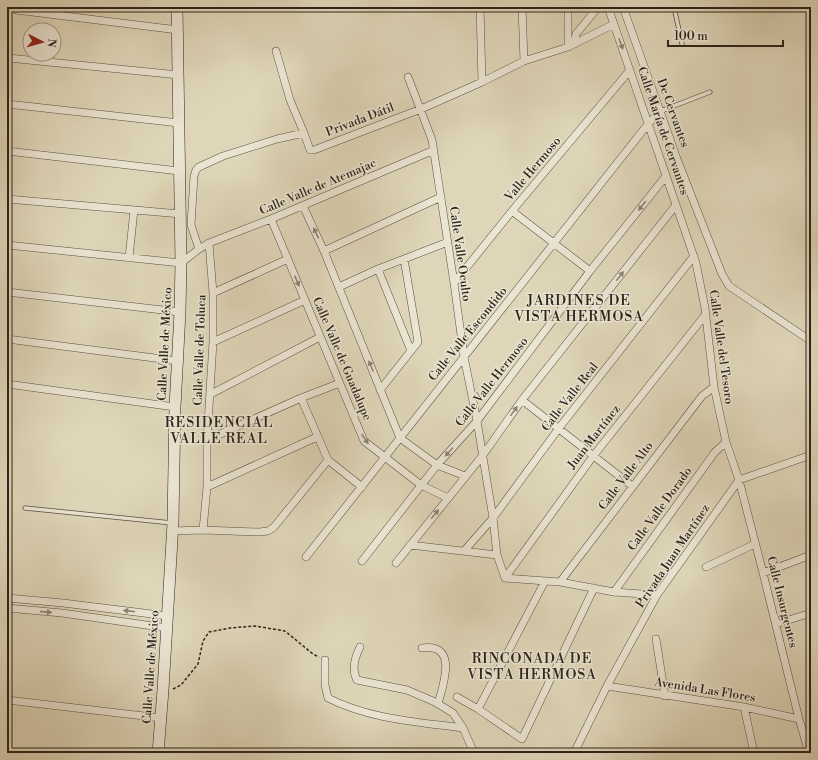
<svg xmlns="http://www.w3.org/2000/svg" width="818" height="760" viewBox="0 0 818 760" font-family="'Libre Bodoni',serif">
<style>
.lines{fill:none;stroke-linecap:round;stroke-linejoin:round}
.lane-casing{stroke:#595042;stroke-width:5}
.street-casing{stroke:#595042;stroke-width:8}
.secondary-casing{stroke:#2c241b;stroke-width:12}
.path{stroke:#2c241b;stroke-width:1.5;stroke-dasharray:3 2;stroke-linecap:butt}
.lane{stroke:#eae4d2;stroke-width:3.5}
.street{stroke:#eae4d2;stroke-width:7}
.secondary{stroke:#eae4d2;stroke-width:11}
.oneway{fill:#8b8476}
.labels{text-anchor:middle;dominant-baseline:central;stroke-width:3;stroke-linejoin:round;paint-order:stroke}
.street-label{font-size:12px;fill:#2c241b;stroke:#eae4d2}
.quarter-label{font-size:14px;letter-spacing:1px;fill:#2c241b;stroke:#eae4d2}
</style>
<rect width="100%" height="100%" fill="#dfd6b9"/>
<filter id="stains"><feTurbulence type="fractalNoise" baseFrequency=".005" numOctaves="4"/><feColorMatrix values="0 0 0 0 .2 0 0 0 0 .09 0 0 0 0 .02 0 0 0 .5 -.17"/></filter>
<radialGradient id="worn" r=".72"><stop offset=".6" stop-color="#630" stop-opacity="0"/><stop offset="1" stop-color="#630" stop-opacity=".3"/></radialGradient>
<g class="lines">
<defs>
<path id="lane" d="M674 7 682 44
M661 111 710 92
M25 508 172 523"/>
<path id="street" d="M16 7V10L178 30
M480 7 482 82
M522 7 524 61
M568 7V47
M608 7 696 263 705 308 714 387 726 442 739 480 763 573 799 719 809 753
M623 7 677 159 722 274 729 286 811 341
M574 44 576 34 594 12 599 7
M276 51 290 100 304 133
M7 67 8 58 179 75
M408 77 432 140 454 283 464 357 477 421 493 518 497 555 505 578
M7 104 179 123
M7 151 179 171
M7 199 181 214
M303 206 324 251 400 438 437 465 465 476
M512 211 590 271
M271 219 364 441 421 485 448 498
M7 245 181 263 199 249 209 243 271 219 434 150
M199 249 191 225 194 176 196 170 199 167 223 156 277 139 304 133 310 150H314L421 109 482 82 524 61 568 47 614 24
M324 251 441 197
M129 258 134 210
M378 269 411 351
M454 283 512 211 630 70
M339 287 378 269 448 242
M7 292 180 312
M213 293 288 259
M7 339 178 361
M213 342 305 300
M7 384 175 407
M380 390 418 342 404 259
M211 394 320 337
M301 398 328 460 362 487
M522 400 632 486
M207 440 301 398 340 383
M739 480 811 455
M207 487 317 437
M203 530 207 487V440L213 342V293L209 243
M172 531 203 530 259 532 268 531 274 527 328 460
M410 545 497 555
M464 551 493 518 559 428 694 256
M306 557 648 124 661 111
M362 561 437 465 477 421 590 271 666 176
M396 563 483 455 522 400 676 205
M706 567 755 544
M763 573 811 555
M505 578 594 455 706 314
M505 578 560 582 614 592 657 595
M560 582 702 396 714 387
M614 592 715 452 726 442
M7 598 63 603 168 616
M7 608 62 613 167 628
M776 624 811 613
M656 639 665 696
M360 647C355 657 351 669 357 680L407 690 435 702 453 713 463 728
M422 648C459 643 443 685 438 704
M325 660V685L328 698C369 719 418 722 463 728L474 753
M607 686 744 707 799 719
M457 697 478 709 522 739 594 588
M7 700 161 718
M744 707 754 753
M478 709 545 581
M574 753 607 686 657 595 739 480"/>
<path id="secondary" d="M158 753 163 690 173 523 175 407 180 312 181 263 177 7"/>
</defs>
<use href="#lane" class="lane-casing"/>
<use href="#street" class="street-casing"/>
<use href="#secondary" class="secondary-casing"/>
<path class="path" d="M173 689 181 685 198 664 203 641 209 632 230 628 255 626 285 631 313 654 319 657"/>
<use href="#lane" class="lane"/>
<use href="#street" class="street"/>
<use href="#secondary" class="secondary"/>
</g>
<defs><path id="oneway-solid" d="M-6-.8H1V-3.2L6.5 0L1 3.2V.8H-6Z"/></defs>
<g class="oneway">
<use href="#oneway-solid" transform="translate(621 44) rotate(70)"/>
<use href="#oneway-solid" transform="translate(642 206) rotate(128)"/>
<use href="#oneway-solid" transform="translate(316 233) rotate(-115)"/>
<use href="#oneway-solid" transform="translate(620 276) rotate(-52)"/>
<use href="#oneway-solid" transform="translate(297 281) rotate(67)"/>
<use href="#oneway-solid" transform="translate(371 366) rotate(-112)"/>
<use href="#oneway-solid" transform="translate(514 411) rotate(-54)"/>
<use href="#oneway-solid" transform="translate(365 439) rotate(56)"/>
<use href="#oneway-solid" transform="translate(449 452) rotate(132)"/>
<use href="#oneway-solid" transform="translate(435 514) rotate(-51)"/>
<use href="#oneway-solid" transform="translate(129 611) rotate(-173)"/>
<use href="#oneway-solid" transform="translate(46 612) rotate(5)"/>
</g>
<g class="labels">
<g class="street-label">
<text transform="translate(673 113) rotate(70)">De Cervantes</text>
<text transform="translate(360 120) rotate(-21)">Privada Dátil</text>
<text transform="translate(663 131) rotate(71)">Calle María de Cervantes</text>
<text transform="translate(533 169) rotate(-50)">Valle Hermoso</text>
<text transform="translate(318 187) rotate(-23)">Calle Valle de Atemajac</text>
<text transform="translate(460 254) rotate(82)">Calle Valle Oculto</text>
<text transform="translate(468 334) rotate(-51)">Calle Valle Escondido</text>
<text transform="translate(165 344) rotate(-87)">Calle Valle de México</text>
<text transform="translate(721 347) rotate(82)">Calle Valle del Tesoro</text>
<text transform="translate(200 350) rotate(-88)">Calle Valle de Toluca</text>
<text transform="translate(342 359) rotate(67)">Calle Valle de Guadalupe</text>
<text transform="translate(492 382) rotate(-52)">Calle Valle Hermoso</text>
<text transform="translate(570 397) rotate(-52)">Calle Valle Real</text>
<text transform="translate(594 437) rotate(-52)">Juan Martínez</text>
<text transform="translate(626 476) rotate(-53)">Calle Valle Alto</text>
<text transform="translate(660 509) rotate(-54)">Calle Valle Dorado</text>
<text transform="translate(673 556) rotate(-56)">Privada Juan Martínez</text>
<text transform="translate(782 602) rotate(76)">Calle Insurgentes</text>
<text transform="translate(151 667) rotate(-86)">Calle Valle de México</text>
<text transform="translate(705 690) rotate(9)">Avenida Las Flores</text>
</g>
<g class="quarter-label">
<text x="579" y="301">JARDINES DE<tspan x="579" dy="16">VISTA HERMOSA</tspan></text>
<text x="219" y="423">RESIDENCIAL<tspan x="219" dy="16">VALLE REAL</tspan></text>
<text x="532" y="659">RINCONADA DE<tspan x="532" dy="16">VISTA HERMOSA</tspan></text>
</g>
</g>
<rect width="818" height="760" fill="none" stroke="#dfd6b9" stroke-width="24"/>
<rect x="8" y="8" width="802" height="744" fill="none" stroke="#2c241b" stroke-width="2"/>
<rect x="12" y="12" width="794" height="736" fill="none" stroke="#2c241b"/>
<g transform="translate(42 42) rotate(96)"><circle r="19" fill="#eae4d2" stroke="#9e9789"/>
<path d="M0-3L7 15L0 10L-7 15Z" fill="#8f2418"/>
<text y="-6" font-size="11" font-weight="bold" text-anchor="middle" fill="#2c241b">N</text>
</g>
<path d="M668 40v6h115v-6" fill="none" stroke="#2c241b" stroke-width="2"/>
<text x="674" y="40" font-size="12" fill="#2c241b" stroke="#eae4d2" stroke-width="3" paint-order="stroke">100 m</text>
<rect width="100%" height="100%" filter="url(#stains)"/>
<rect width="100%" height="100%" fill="url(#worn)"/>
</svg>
